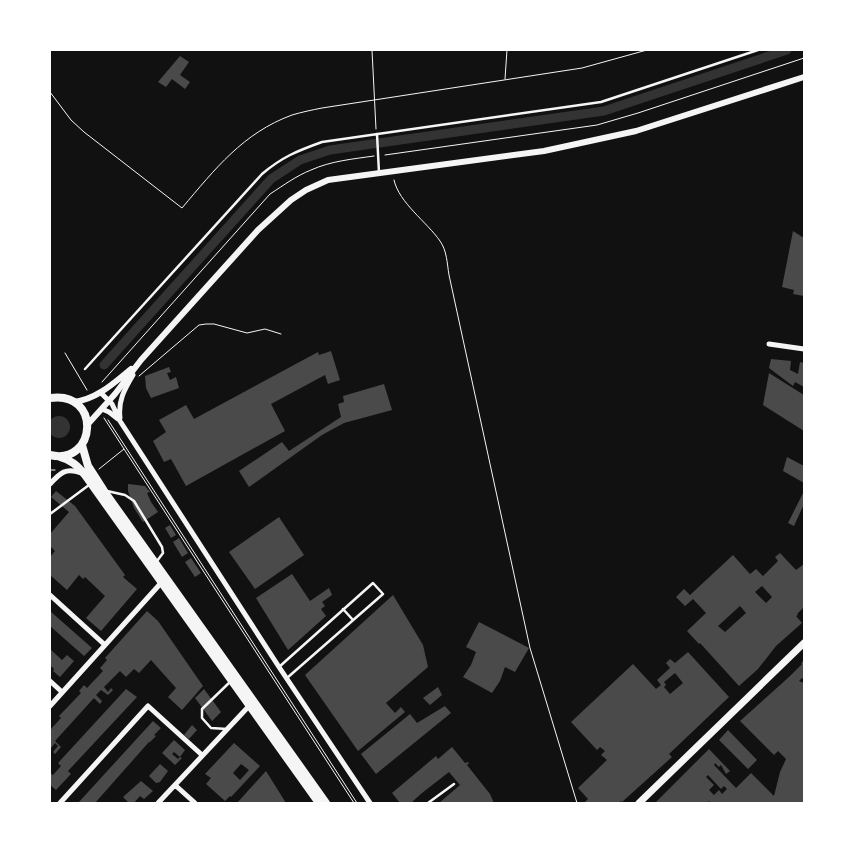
<svg xmlns="http://www.w3.org/2000/svg" width="854" height="853" viewBox="0 0 854 853" font-family="Quicksand,sans-serif">
<style>
.water{fill:#333}
.lines{fill:none;stroke-linecap:round;stroke-linejoin:round}
.canal{stroke:#333;stroke-width:9}
.building{fill:#4a4a4a;fill-rule:evenodd}
.path{stroke:#f5f5f5;stroke-width:1}
.service{stroke:#f5f5f5;stroke-width:2.5}
.minor{stroke:#f5f5f5;stroke-width:5}
.tertiary{stroke:#f5f5f5;stroke-width:6}
.secondary{stroke:#f5f5f5;stroke-width:7}
.primary{stroke:#f5f5f5;stroke-width:8}
</style>
<rect width="100%" height="100%" fill="#111"/>
<path class="water" d="M48 427a11 11 0 1 1 22 0a11 11 0 1 1-22 0Z"/>
<g class="lines">
<path class="canal" d="M104 365 271 179 300 160 330 150 604 111 787 50"/>
</g>
<path class="building" d="M180 56 189 62 180 75 190 82 185 89 172 79 166 87 158 82Z
M793 231 804 238V296L793 294 794 290 782 287Z
M331 351 340 380 328 384 325 375 271 404 285 431 186 486 171 459 164 462 153 441 166 432 159 420 186 405 194 419 318 352 319 355Z
M771 359 791 361 790 370 798 374 800 362 804 363V387L795 382 793 386 769 368Z
M169 367 171 372 167 373 170 380 176 377 179 388 151 398 146 388 145 376Z
M769 373 804 395V431L763 405Z
M384 384 392 410 344 423 322 435 249 487 239 471 282 442 289 451 341 417 338 404 344 402 343 396Z
M787 457 804 466V483L783 471Z
M128 484 145 486 150 492 147 493 151 502 158 512 143 522 134 508 128 491Z
M56 491 75 506 125 575 123 577 137 589 101 631 86 618 105 596 85 577 83 579 79 575 67 590 50 575V557L55 551 50 546V534L69 512 51 497Z
M804 491V504L794 526 788 523Z
M279 517 304 555 255 589 229 552Z
M170 525 176 535 171 538 165 528Z
M179 538 188 553 182 557 173 542Z
M780 553 796 570 804 564V607L797 614 798 615 796 616 802 623 776 646 758 669 739 686 700 643 699 644 687 631 706 613 693 599 685 606 676 597 684 589 690 595 733 555 750 574 756 569 763 576 778 561 775 557ZM762 586 772 597 766 603 755 592ZM740 606 746 613 725 632 718 626Z
M191 558 201 573 195 577 185 562Z
M292 574 310 601 329 588 332 595 322 602 325 606 321 609 326 616 288 650 256 598Z
M393 595 423 645 428 667 386 703 395 713 401 707 405 712 358 751 305 675Z
M50 611 92 648 84 656 50 626Z
M147 611 158 621 203 686 182 710 168 697 176 688 151 660 139 673 134 669 126 677 120 671 104 687 108 692 111 688 113 690 108 695 101 690 96 695 102 701 100 704 94 698 55 741 61 747 55 754 53 752 58 746 55 743 50 749V730L61 718 59 716 81 693 79 691 84 685 87 688 103 671 100 668 107 660 105 658Z
M479 622 529 648 515 672 505 667 500 681 492 693 463 677 471 665 476 652 466 647Z
M50 649 62 660 67 655 74 661 60 677 53 671 54 669 50 665Z
M688 652 729 697 669 754 672 757 622 802 621 801 618 803H584L588 799 578 788 607 760 601 755 605 751 600 747 597 750 571 722 633 664 656 689 661 685 657 680 670 668 666 663 670 659 675 663ZM675 673 683 683 670 694 664 687 666 685 664 682Z
M804 660V680L802 678 799 681 804 683V803H711L709 801 707 803H655L709 749 730 771 726 774 721 765 719 767 715 763 714 765 736 788 751 773 774 796 780 772 786 759 778 751 774 755 740 721 789 677 802 664 801 663ZM708 775 721 789 724 786 727 789 722 794 719 790 714 795 709 790 714 785 706 777Z
M438 687 442 695 430 705 423 698Z
M126 689 137 697 68 771 71 774 56 790 50 785V773L53 775 61 766 58 763Z
M204 689 221 712 212 721 195 698Z
M445 706 451 713 376 774 361 754 410 714 417 723Z
M153 721 161 728 154 735 156 736 150 742H149L95 803H78Z
M192 725 197 730 189 739 184 735Z
M728 730 757 760 748 769 719 740Z
M174 740 185 750 180 757 174 752 172 754 178 759 180 757 182 758 175 765 162 753Z
M234 743 260 766 231 797 230 796 225 801 206 784 211 778 205 774ZM241 764 249 770 240 780 233 773Z
M452 747 465 763 468 762 469 763 467 765 490 794 494 803H439L460 785 449 772 422 793 412 802 413 803H400L392 793 436 756 438 759Z
M160 764 168 771 160 782 156 783 149 776Z
M266 771 286 803H237Z
M141 781 153 791 144 799 140 796 134 803H129L123 797Z"/>
<g class="lines">
<path class="path" d="M372 50 376 129
M505 79 507 50
M50 92 71 120 84 132 182 208C215 169 243 133 292 115 302 112 312 110 322 108L582 68 647 50
M385 155 597 125 638 113 804 58
M394 180C399 203 427 222 440 241 447 251 447 263 449 275L530 648 577 803
M65 353 87 390
M139 376 199 325 206 324H214L247 333 265 329 281 334
M102 382 270 194C284 185 296 176 311 170 331 161 353 159 374 156
M108 420 357 803
M124 449 354 803
M99 469 124 449 104 418
M50 470H55"/>
<path class="service" d="M377 134 379 173
M85 369 262 174C282 157 297 151 322 142L601 102 758 50
M107 491 125 495 134 501 162 547 163 553 157 561
M50 514 89 485
M343 609 353 620
M279 667 373 583 383 594 287 678
M227 729 211 728 202 718V709L231 681
M428 803 454 784"/>
<path class="minor" d="M769 344 804 349
M101 393 112 404 120 421 279 667 370 803
M102 409 109 412 118 419
M120 418C118 401 124 390 133 375
M50 484C60 473 66 467 81 473
M50 595 105 645
M50 681 62 692
M50 706 161 583
M175 785 195 803
M60 803 148 706 202 755
M158 803 249 706"/>
<path class="tertiary" d="M74 402C97 399 114 383 131 369
M88 424 115 394 141 360 258 230 291 200 306 190 328 180 544 151 636 131 804 77"/>
<path class="secondary" d="M639 803 804 643"/>
<path class="primary" d="M50 398C102 390 97 466 50 455
M82 445 88 466 104 491 326 803
M60 457C71 460 77 465 85 475L319 803"/>
</g>
<rect width="854" height="853" fill="none" stroke="#ffffff" stroke-width="102"/>
</svg>
